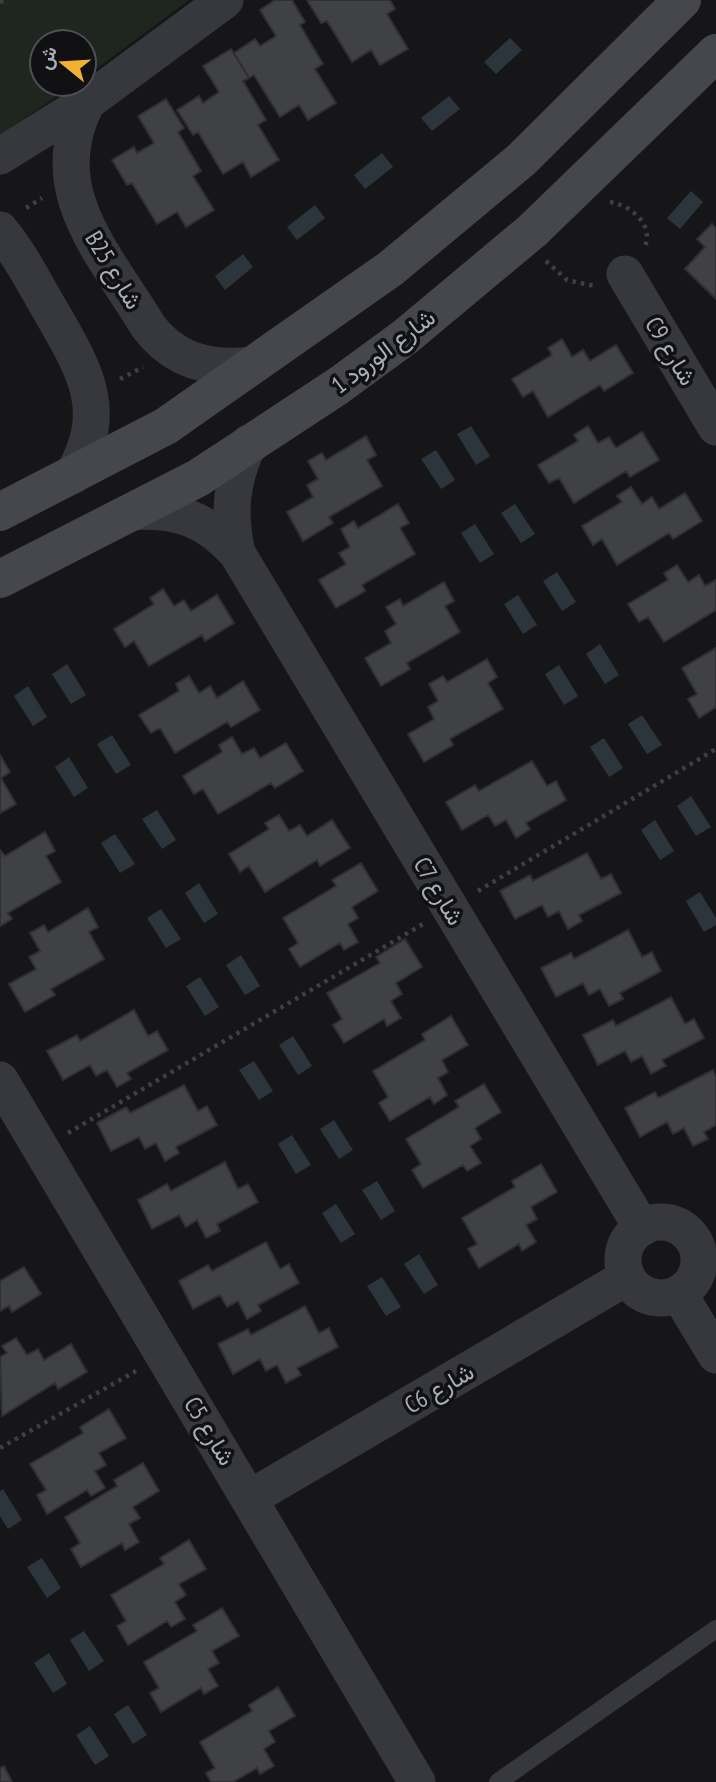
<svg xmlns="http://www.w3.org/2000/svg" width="716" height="1782" viewBox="0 0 716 1782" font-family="'PT Sans Narrow',Vazirmatn,sans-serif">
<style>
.green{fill:#1e261f}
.water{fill:#2c353c}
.building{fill:#404145;stroke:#303034;stroke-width:2}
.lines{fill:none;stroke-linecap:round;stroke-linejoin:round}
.path{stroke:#3d3f44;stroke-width:4.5;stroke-dasharray:3.5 5;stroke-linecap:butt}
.lane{stroke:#37383d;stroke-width:18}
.street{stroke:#37383d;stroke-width:37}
.secondary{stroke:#45474d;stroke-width:38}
.labels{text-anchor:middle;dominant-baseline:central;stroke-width:7;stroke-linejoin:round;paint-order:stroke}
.street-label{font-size:24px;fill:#a8adb8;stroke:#111113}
</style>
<rect width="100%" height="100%" fill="#161618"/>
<path class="green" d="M0 0H189L84 78V42H42V84H75L0 135Z"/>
<path class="water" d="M510 38 522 50 496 74 484 62Z
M449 96 460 109 432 131 421 118Z
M382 153 393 167 365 189 354 175Z
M691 191 703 202 680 229 667 218Z
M315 205 325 218 297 240 287 227Z
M243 254 253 267 225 290 215 276Z
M471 426 490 456 476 465 457 434Z
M436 450 455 480 441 489 421 459Z
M515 504 535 534 521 543 501 513Z
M475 524 494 554 480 563 461 533Z
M557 572 576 602 562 611 543 581Z
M518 595 537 625 523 634 504 604Z
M600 644 619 675 605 684 586 654Z
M67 664 86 695 71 704 52 674Z
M559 665 578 696 564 705 545 674Z
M28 686 47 717 33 726 14 696Z
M642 715 662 745 647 754 628 724Z
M112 735 131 765 116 774 97 744Z
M604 738 623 768 609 777 590 747Z
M69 757 88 788 74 797 55 767Z
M691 796 711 827 696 836 677 806Z
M157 810 176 840 162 849 142 819Z
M655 820 674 851 660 860 641 830Z
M115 834 135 864 120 873 101 843Z
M199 883 218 914 204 923 185 893Z
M700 892 716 918V925L704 932 686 901Z
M161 909 181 939 166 948 147 918Z
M241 955 260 986 245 995 226 965Z
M200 977 219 1007 205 1016 186 986Z
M293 1036 312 1066 298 1075 279 1045Z
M254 1061 273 1091 259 1100 239 1070Z
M334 1120 353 1150 339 1159 320 1129Z
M292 1135 311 1165 296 1174 278 1144Z
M377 1181 395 1211 381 1220 362 1190Z
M336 1204 355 1234 341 1243 322 1213Z
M419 1254 438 1285 424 1294 404 1264Z
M382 1277 401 1307 386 1316 367 1286Z
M3 1489 22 1520 8 1529 0 1516V1491Z
M42 1558 61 1588 47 1598 27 1567Z
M84 1631 104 1661 89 1671 70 1640Z
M49 1653 67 1684 53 1693 34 1663Z
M128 1705 147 1735 133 1744 114 1714Z
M90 1726 109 1756 95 1765 76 1735Z"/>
<path class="building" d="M275 0H292L305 22 300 25 323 64 315 69 336 103 308 120 299 105 280 117 254 75 249 78 234 53 255 39 260 46 276 36 260 10Z
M307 0H390L395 9 387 14 408 49 380 65 371 50 352 62 327 21 321 23Z
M231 49 249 78 243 81 266 120 258 125 279 160 251 177 243 162 223 174 198 132 193 135 177 110 199 96 203 103 219 92 203 66Z
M166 99 184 128 178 132 201 171 193 176 214 210 186 227 177 212 157 224 132 183 127 185 112 160 134 147 137 153 154 143 138 116Z
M712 224 716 228V299L685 269 705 247 697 239Z
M562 339 572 357 583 350 590 361 616 345 633 373 604 391 600 385 548 417 533 391 523 397 512 379 552 355 548 348Z
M588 426 598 443 609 437 616 448 642 432 659 460 630 477 626 471 574 503 559 478 549 483 538 465 578 441 574 435Z
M366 436 376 455 367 460 382 486 329 517 333 523 303 541 287 512 313 497 307 485 318 479 308 461 322 453 326 460Z
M631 487 642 504 652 497 659 509 685 493 702 521 673 539 669 533 617 565 602 539 593 545 582 526 622 502 617 496Z
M398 504 409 523 400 528 415 554 362 585 365 591 336 608 319 580 346 564 339 553 350 547 341 529 354 521 358 528Z
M677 565 688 582 699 575 705 586 716 580V610L664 642 648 617 639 622 628 604 668 580 664 573Z
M444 582 454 601 445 606 460 632 407 663 410 669 381 686 365 658 391 643 385 631 396 624 386 607 400 599 403 606Z
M163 589 174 606 184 600 191 611 217 595 234 623 205 641 202 635 149 666 134 641 125 647 114 629 154 604 150 598Z
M716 648V707L699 718 688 699 697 694 682 668Z
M487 659 497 677 488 683 503 709 450 739 453 745 424 762 408 734 434 719 428 707 438 701 429 684 443 676 447 682Z
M189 676 199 693 210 686 217 698 243 681 260 710 231 727 227 722 175 753 160 728 151 733 139 715 179 691 176 684Z
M232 737 242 754 254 748 260 758 286 743 303 771 275 788 271 783 218 814 203 789 194 794 183 776 222 752 219 745Z
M0 755 10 772 1 778 16 804 0 813Z
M532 761 547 786 556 781 566 800 526 823 530 829 516 838 506 820 495 826 488 815 462 830 446 802 475 785 479 791Z
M279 815 289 831 300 825 307 836 332 820 350 848 320 866 317 860 265 892 249 866 240 872 229 854 269 829 265 823Z
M45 832 55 851 46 856 61 882 8 913 12 919 0 926V850L5 856Z
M587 853 601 879 611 874 621 893 579 915 582 921 568 929 559 911 548 917 542 905 515 919 500 891 530 875 533 881Z
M361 863 378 891 352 907 358 918 348 924 358 942 344 950 340 943 300 967 289 949 298 943 283 918 336 886 332 880Z
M88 908 98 927 89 932 104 959 51 989 55 995 25 1012 9 984 36 969 29 957 40 951 30 933 44 925 48 932Z
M628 930 642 957 652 952 661 971 620 993 623 999 609 1006 600 989 589 995 583 983 556 997 541 968 571 953 574 959Z
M405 939 422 967 396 983 402 994 391 1001 401 1018 387 1026 384 1019 344 1043 333 1025 342 1019 327 993 380 963 376 957Z
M671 997 685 1024 694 1019 704 1038 662 1060 666 1066 651 1074 642 1056 631 1062 625 1051 598 1065 583 1035 613 1020 616 1026Z
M134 1010 148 1036 157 1031 168 1050 127 1073 131 1079 117 1087 107 1070 96 1076 90 1065 63 1080 47 1051 77 1035 80 1041Z
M451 1016 468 1045 442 1060 448 1072 438 1078 447 1095 434 1104 430 1097 390 1121 379 1103 388 1097 373 1071 425 1040 422 1034Z
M713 1070 716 1077V1125L704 1132 708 1139 693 1146 684 1128 673 1134 667 1122 640 1137 625 1108 655 1092 658 1098Z
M484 1084 501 1112 475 1128 481 1139 470 1146 481 1163 467 1171 463 1165 423 1188 412 1170 421 1164 406 1139 459 1107 455 1101Z
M184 1085 198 1111 207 1106 217 1125 176 1147 179 1153 165 1161 156 1143 145 1149 139 1137 111 1151 97 1123 126 1107 130 1113Z
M225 1162 238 1189 248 1184 258 1202 217 1224 220 1231 206 1238 197 1220 186 1227 179 1215 152 1229 138 1200 167 1184 171 1191Z
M541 1164 557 1192 531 1207 537 1219 526 1225 536 1242 522 1251 519 1244 479 1268 468 1249 477 1244 462 1218 515 1187 512 1181Z
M266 1242 280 1269 289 1264 299 1283 258 1305 261 1311 247 1319 238 1301 227 1307 220 1295 193 1309 179 1281 208 1265 212 1271Z
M24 1267 41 1294 12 1312 9 1306 0 1311V1281Z
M305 1306 319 1333 329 1328 338 1347 297 1368 301 1375 286 1383 277 1365 266 1371 260 1359 233 1374 218 1344 248 1329 251 1335Z
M16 1338 27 1355 38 1349 44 1360 71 1344 87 1372 58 1389 55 1383 2 1416 0 1357 7 1353 2 1346Z
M109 1409 126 1438 99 1453 106 1465 95 1471 105 1488 91 1496 87 1490 47 1514 37 1495 46 1490 30 1464 83 1433 80 1427Z
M143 1463 159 1491 133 1507 140 1518 129 1524 139 1542 125 1550 122 1543 81 1567 71 1549 80 1543 65 1517 117 1486 114 1480Z
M189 1540 206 1569 179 1584 186 1595 175 1602 185 1619 171 1627 167 1621 128 1645 117 1626 126 1621 111 1595 164 1564 160 1558Z
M222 1608 239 1636 212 1651 219 1663 208 1669 218 1686 204 1694 201 1688 161 1712 150 1693 159 1688 144 1662 197 1631 193 1625Z
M278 1687 295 1716 269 1731 275 1742 264 1749 274 1766 260 1774 257 1768 233 1782H211L206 1773 215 1768 200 1742 252 1711 249 1705Z
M4 1766 12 1782H0V1768Z"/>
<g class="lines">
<path class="path" d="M0 2 6 0
M610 202C632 206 655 225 644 249
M26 208 42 198
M546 261 567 280 595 286
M120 379 143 367
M478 891 716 749
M68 1133 423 924
M0 1448 136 1371"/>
<path class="lane" d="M498 1782 716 1629"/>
<path class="street" d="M87 102C41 189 104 253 148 326 174 361 210 370 251 365
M0 156 87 102 225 0
M0 230C20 254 33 281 49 308 83 368 112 409 72 476
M625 274 716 427
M132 512C177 508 207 520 237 553L642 1228
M237 553C228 512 231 481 249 443
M0 1080 417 1782
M623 1260a38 38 0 1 1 76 0a38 38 0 1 1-76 0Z
M679 1294 716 1355
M250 1498 627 1277"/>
<path class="secondary" d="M0 512 166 426 390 269 521 160 682 0
M0 579 198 478 338 386 405 337 532 231 716 53"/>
</g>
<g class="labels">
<g class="street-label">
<text transform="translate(114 270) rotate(59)">B25 شارع</text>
<text transform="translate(383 351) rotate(-37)">شارع الورود 1</text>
<text transform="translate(671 351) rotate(59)">C9 شارع</text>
<text transform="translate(439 891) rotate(59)">C7 شارع</text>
<text transform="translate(439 1388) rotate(-30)">C6 شارع</text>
<text transform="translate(210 1431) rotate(59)">C5 شارع</text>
</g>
</g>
<g transform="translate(63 63) rotate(288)"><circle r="33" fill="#111113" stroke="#4d4f55" stroke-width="2"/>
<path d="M0-5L12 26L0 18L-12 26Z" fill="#f2b134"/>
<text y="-10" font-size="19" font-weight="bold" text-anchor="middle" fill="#a8adb8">ش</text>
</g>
</svg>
